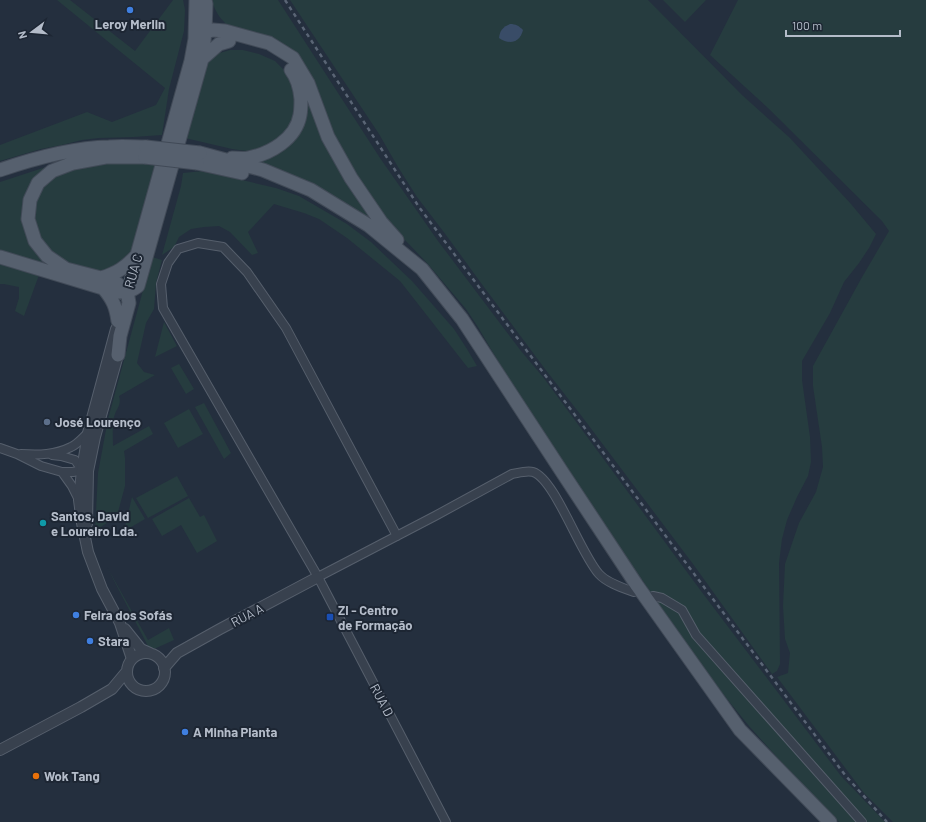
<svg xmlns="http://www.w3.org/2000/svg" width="926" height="822" viewBox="0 0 926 822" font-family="Barlow,sans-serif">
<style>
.green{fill:#263c3f}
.water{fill:#394c67}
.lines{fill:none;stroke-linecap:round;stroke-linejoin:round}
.minor-casing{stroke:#565f6c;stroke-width:10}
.tertiary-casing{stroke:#565f6c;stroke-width:12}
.primary-casing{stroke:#414a57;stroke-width:15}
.minor{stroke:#38414e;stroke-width:8}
.tertiary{stroke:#38414e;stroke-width:10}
.primary{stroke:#56606e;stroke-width:13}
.rail{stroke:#5a6575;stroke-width:2.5;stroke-dasharray:4 4;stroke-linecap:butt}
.primary-bridge-casing{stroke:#414a57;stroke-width:15;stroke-linecap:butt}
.primary-bridge{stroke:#56606e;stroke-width:13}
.shop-dot{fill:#3f7fe0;stroke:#1d2633;stroke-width:1.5}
.service-dot{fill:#5c6f8a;stroke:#1d2633;stroke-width:1.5}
.culture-dot{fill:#0f9aa8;stroke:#1d2633;stroke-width:1.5}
.transit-dot{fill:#1a4fb4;stroke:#1d2633;stroke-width:1.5}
.food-dot{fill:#e8710a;stroke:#1d2633;stroke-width:1.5}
.labels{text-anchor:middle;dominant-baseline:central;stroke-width:4;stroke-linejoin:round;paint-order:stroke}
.poi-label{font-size:13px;font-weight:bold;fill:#b4bcc9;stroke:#1d2633;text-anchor:start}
.street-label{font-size:13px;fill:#b4bcc9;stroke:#1d2633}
</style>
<rect width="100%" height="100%" fill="#242f3e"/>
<path class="green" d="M57 0H70L135 51 173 0H183L185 10 184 31 169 89 162 135 134 137 99 138 82 140 62 145 41 149 0 161V145L87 112 112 122 156 105 165 88Z
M211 0H278L380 158 438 241 521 351 543 377 701 591 841 776 885 822H839L802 785 749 726 727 699 686 644 602 521 509 380 478 327 466 309 427 263 382 216 348 167 304 66 233 29C220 20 217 14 211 0Z
M290 0H648L742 95 790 138 851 204 876 234 869 248 859 263 844 282 830 313 802 361V380L810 437 811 462 808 476 797 497 787 520 782 539 779 563 780 664 777 671 772 674 693 564 580 414 545 369 481 283 446 235 417 197 398 167 379 134Z
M663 0H706L685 22Z
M738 0H926V822H893L864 793 777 677 788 673 790 653 785 639 783 606 785 564 799 523 816 492 823 467 822 447 813 386V366L861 279 889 231 882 221 768 108 710 55Z
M230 50H243L259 54 275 61 287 73 296 89 295 114 287 131 276 142 262 150 246 151 232 149 185 138 208 63 216 54Z
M308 98 375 223C336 197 296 172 250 160L273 154Z
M111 162H157L132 252 124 261 103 271H92L61 261 37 236 30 200 52 171Z
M49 166 34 178 28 187 25 197 23 212 57 269 30 259 0 251V182Z
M203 171 276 188 299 196 347 224 371 242 412 281 454 329 467 349 477 366 468 368 400 281 347 238 319 219 304 213 274 204 248 232 258 253 252 255 230 232 219 226 204 227 191 229 179 237 174 247 162 255 181 186 183 173Z
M152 257 162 260 156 283 154 309 146 323 137 363 144 372 155 375 119 396C122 405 116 409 114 417 112 424 113 438 113 446L149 426 153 434 124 451 125 458V486L117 516 95 531 98 473 108 419Z
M0 264 39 275 24 316 15 311 19 298V287L4 284H0Z
M164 322 177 346 155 357Z
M179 364 194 389 186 394 171 368Z
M204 403 231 453 224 459 195 407Z
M189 409 203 434 178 448 164 423Z
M177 476 188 496 148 518 136 498Z
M132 497 145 519 126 530 125 527Z
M189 498 200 517 204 515 217 541 197 553 181 525 162 536 152 519Z
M107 567 148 640 169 628 174 640 154 649 151 650 149 648Z"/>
<path class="water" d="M510 24C516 24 519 26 523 30 520 43 509 45 499 38 500 30 503 27 510 24Z"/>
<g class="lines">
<defs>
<path id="minor" d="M0 448 17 454 41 466 62 472 72 486 79 500
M21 454C39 455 55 455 71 447 78 444 83 437 88 433
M52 455 61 456 75 460 82 470
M62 472H73L82 470H85
M397 536 286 328 247 272 223 247 198 243 178 249 168 263 161 284 163 308 318 577 446 822
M318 577 435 516 512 474C518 473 527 470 533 472 555 479 580 553 599 574 607 583 623 588 634 592
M653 596 662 598 682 610 696 635 862 822"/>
<path id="tertiary" d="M125 296 137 256
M116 329 88 433 82 470 79 500 82 523 88 552 102 589 120 623 132 659
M87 524 88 471 95 437 120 348
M125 629 141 649 150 653
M127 672a19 19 0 1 1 38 0a19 19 0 1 1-38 0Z
M164 668 177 653 220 629 318 577
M0 750 81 707 112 689 127 671"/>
<path id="primary" d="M198 37 205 32 213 30 225 31 269 43 293 58 308 83 328 137 351 178 381 222 397 240
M202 59 219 44 229 41
M200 153 263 170 311 190 368 225 422 269 462 319 564 475 636 584 740 730 830 822
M111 156 73 163 52 171 38 183 30 200 28 219 35 241 47 256 66 269 101 278 118 284 126 292 128 297 129 303 120 336 118 355
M103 157H145
M232 158C238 158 243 159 248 158 270 154 296 139 300 115 301 110 301 104 301 99 300 88 298 79 291 70
M197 163 242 173
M0 170C35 158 71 148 109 147 121 146 134 147 146 147
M0 257 116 292C126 292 130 292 138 286L202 59 205 32 206 4 205 0
M101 278C117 273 125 268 137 255L191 61 195 39 196 0
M104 289C113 300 116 307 118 321"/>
</defs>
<use href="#minor" class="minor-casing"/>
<use href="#tertiary" class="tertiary-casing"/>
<use href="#primary" class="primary-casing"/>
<use href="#minor" class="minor"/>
<use href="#tertiary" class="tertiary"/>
<use href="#primary" class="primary"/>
<path class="rail" d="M285 0 419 207 845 775 887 822"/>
<defs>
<path id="primary-bridge" d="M146 147 200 153
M145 157 197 163"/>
</defs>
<use href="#primary-bridge" class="primary-bridge-casing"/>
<use href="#primary-bridge" class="primary-bridge"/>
</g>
<g class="shop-dot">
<circle cx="130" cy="10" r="4"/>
<circle cx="76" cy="615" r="4"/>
<circle cx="90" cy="641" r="4"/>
<circle cx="185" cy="732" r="4"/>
</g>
<circle class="service-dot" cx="47" cy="422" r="4"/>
<circle class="culture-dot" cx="43" cy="523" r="4"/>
<rect class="transit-dot" x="326" y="613" width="8" height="8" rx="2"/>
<circle class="food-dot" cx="36" cy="776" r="4"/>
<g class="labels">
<g class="poi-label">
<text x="130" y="24" text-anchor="middle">Leroy Merlin</text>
<text x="55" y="422">José Lourenço</text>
<text x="51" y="516">Santos, David<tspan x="51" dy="15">e Loureiro Lda.</tspan></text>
<text x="338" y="610">ZI - Centro<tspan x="338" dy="15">de Formação</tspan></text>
<text x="84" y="615">Feira dos Sofás</text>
<text x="98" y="641">Stara</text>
<text x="193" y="732">A Minha Planta</text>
<text x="44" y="776">Wok Tang</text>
</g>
<g class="street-label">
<text transform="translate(133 271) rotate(-74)">RUA C</text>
<text transform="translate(247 615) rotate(-28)">RUA A</text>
<text transform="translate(382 700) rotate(62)">RUA D</text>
</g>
</g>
<g transform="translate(32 32) rotate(254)" stroke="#1d2633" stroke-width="3" paint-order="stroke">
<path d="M0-3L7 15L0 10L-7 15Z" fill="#b4bcc9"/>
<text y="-6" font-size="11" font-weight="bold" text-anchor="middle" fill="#b4bcc9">N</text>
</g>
<path d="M786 30v6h114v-6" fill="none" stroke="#b4bcc9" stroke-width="2"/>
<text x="792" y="30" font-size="12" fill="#b4bcc9" stroke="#1d2633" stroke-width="3" paint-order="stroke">100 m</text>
</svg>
